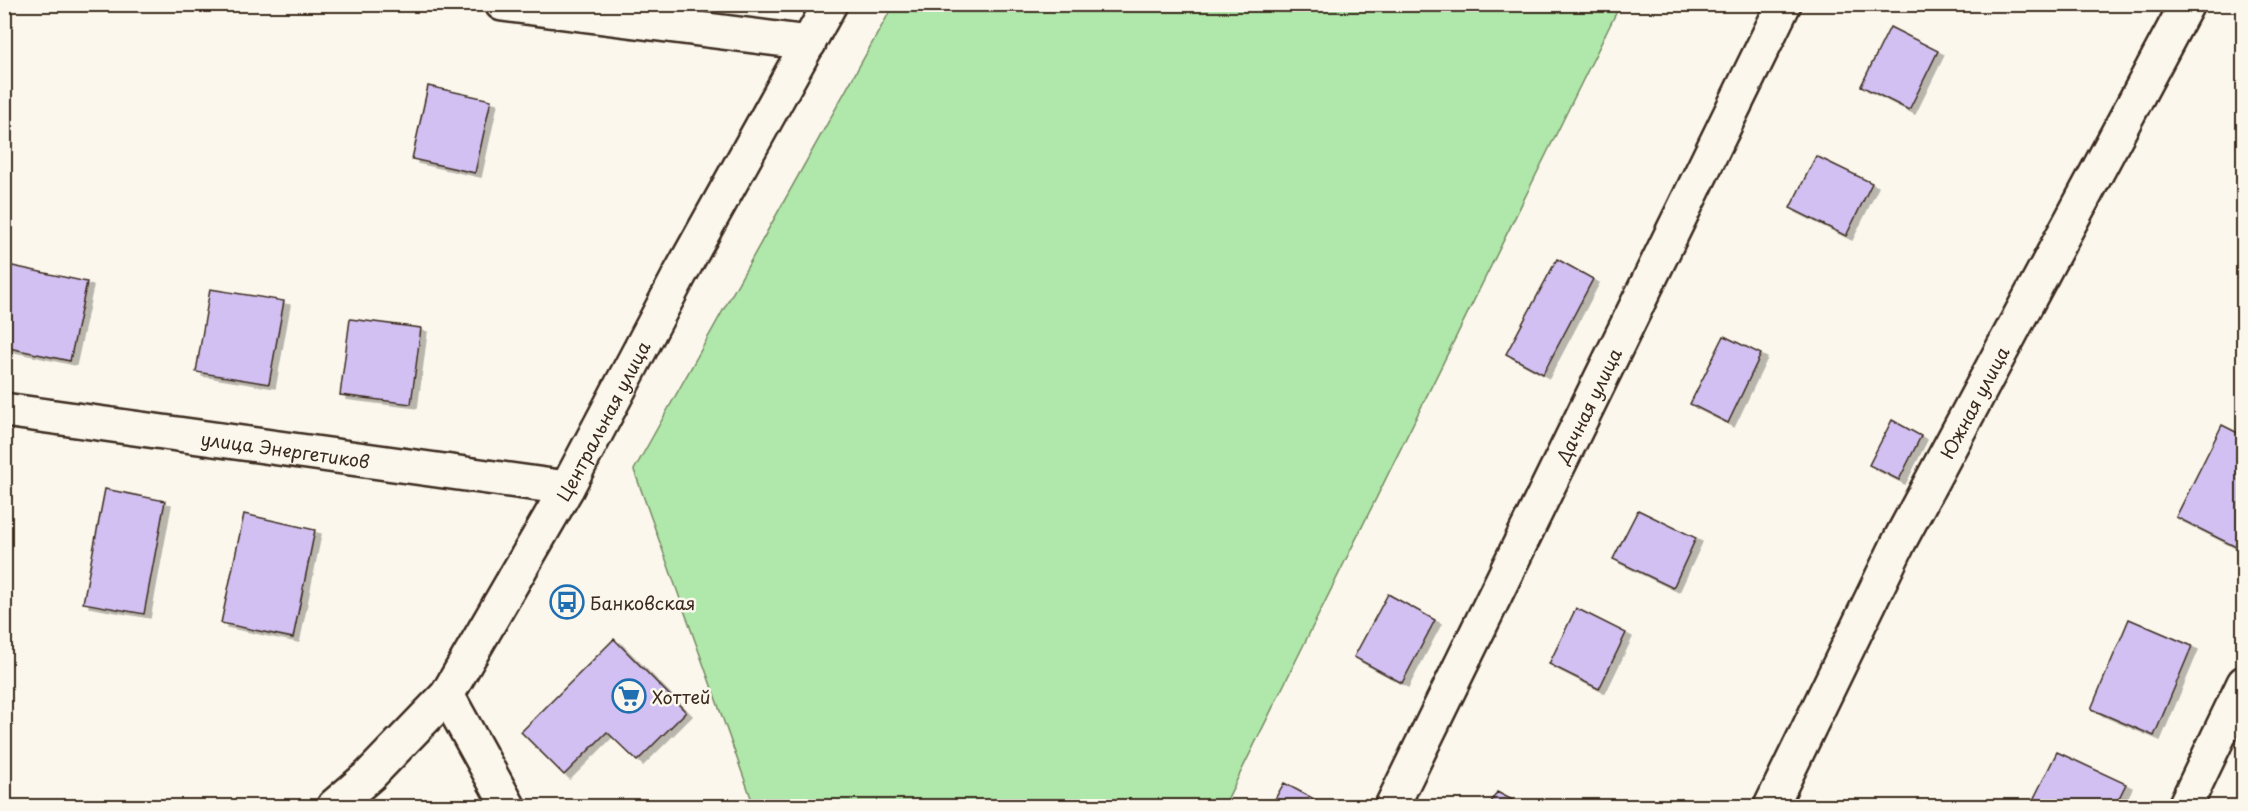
<svg xmlns="http://www.w3.org/2000/svg" width="2248" height="811" viewBox="0 0 2248 811" font-family="'Playpen Sans',sans-serif">
<style>
.green{fill:#b0e7aa;stroke:#768864;stroke-width:1.5}
.building{fill:#d1c0f1;stroke:#3b2a1e;stroke-width:1.5;filter:url(#shadow)}
.lines{fill:none;stroke-linecap:round;stroke-linejoin:round}
.minor-casing{stroke:#3b2a1e;stroke-width:38}
.minor{stroke:#fbf7ec;stroke-width:33}
.labels{text-anchor:middle;dominant-baseline:central;stroke-width:5;stroke-linejoin:round;paint-order:stroke}
.street-label{font-size:18px;fill:#3b2a1e;stroke:#fbf7ec}
.poi-label{font-size:18px;fill:#3b2a1e;stroke:#fbf7ec;text-anchor:start}
</style>
<defs>
<filter id="shadow"><feDropShadow dx="6" dy="4" stdDeviation="0" flood-color="#0004"/></filter>
</defs>
<rect width="100%" height="100%" fill="#fbf7ec"/>
<filter id="ink" filterUnits="userSpaceOnUse"><feTurbulence type="fractalNoise" baseFrequency=".0167" numOctaves="2"/><feDisplacementMap in="SourceGraphic" scale="12" xChannelSelector="R" yChannelSelector="G"/><feConvolveMatrix kernelMatrix="1 2 1 2 8 2 1 2 1" color-interpolation-filters="sRGB"/></filter>
<g filter="url(#ink)">
<path class="green" d="M894 4 1620 5 1224 806H754L634 470Z"/>
<path class="building" d="M1890 27 1938 51 1909 110 1861 86Z
M428 86 491 100 475 173 412 159Z
M1816 156 1872 183 1846 236 1790 208Z
M1557 259 1593 279 1543 374 1506 354Z
M8 265 87 282 70 361 4 347V280Z
M210 289 284 301 269 384 196 372Z
M350 319 421 328 411 404 340 395Z
M1724 336 1761 354 1728 423 1690 404Z
M1892 420 1921 436 1899 480 1869 465Z
M2222 425 2244 436V537L2238 548 2176 517Z
M105 489 165 501 144 614 83 603Z
M1638 510 1696 538 1673 588 1613 559Z
M244 514 315 530 293 638 221 623Z
M1388 594 1435 620 1402 683 1354 657Z
M1576 608 1626 633 1599 689 1549 664Z
M2129 619 2192 646 2154 736 2091 709Z
M614 639 686 712 637 761 607 732 564 775 521 732Z
M2057 752 2126 784 2115 806H2030Z
M1284 783 1327 806H1271Z
M1497 792 1524 806H1489Z"/>
<g class="lines">
<defs>
<g id="minor">
<path d="M502 4 809 43"/>
<path id="s1" d="M4 410 567 488"/>
<path d="M447 695 508 806"/>
<path id="s2" d="M334 806 370 775 447 695 567 488 680 274 830 4"/>
<path id="s3" d="M1392 806 1784 4"/>
<path id="s4" d="M1771 806 1899 542 2187 4"/>
<path d="M2185 806 2244 683"/>
</g>
</defs>
<use href="#minor" class="minor-casing"/>
<use href="#minor" class="minor"/>
</g>
</g>
<defs>
<symbol id="bus-ring" viewBox="-11 -11 22 22"><circle r="9.5" fill="#fbf7ec" stroke="#1f6fb2" stroke-width="1.5"/><path d="M-5-6H5V4H4V6H2V4H-2V6H-4V4H-5ZM-3.5-4V0h7V-4ZM-3.5 1.2v1.5H-2V1.2ZM2 1.2v1.5H3.5V1.2Z" fill="#1f6fb2"/></symbol>
<symbol id="supermarket-ring" viewBox="-11 -11 22 22"><circle r="9.5" fill="#fbf7ec" stroke="#1f6fb2" stroke-width="1.5"/><path d="M-6-5.5h2.5l.6 2H6L4.5 2H-2.5L-4.4-4H-6ZM-1.5 3.2a1.3 1.3 0 1 0 .1 0ZM3 3.2a1.3 1.3 0 1 0 .1 0Z" fill="#1f6fb2"/></symbol>
</defs>
<g fill-rule="evenodd">
<use href="#bus-ring" x="548" y="583" width="38" height="38"/>
<use href="#supermarket-ring" x="610" y="677" width="38" height="38"/>
</g>
<g class="labels">
<g class="street-label">
<text stroke="none"><textPath href="#s4" startOffset="452">Южная улица</textPath></text>
<text stroke="none"><textPath href="#s3" startOffset="446">Дачная улица</textPath></text>
<text stroke="none"><textPath href="#s2" startOffset="474">Центральная улица</textPath></text>
<text stroke="none"><textPath href="#s1" startOffset="284">улица Энергетиков</textPath></text>
</g>
<g class="poi-label">
<text x="590" y="602">Банковская</text>
<text x="652" y="696">Хоттей</text>
</g>
</g>
<rect width="2248" height="811" fill="none" stroke="#fbf7ec" stroke-width="24"/>
<rect x="12" y="12" width="2224" height="787" fill="none" stroke="#3b2a1e" stroke-width="2" filter="url(#ink)"/>
</svg>
